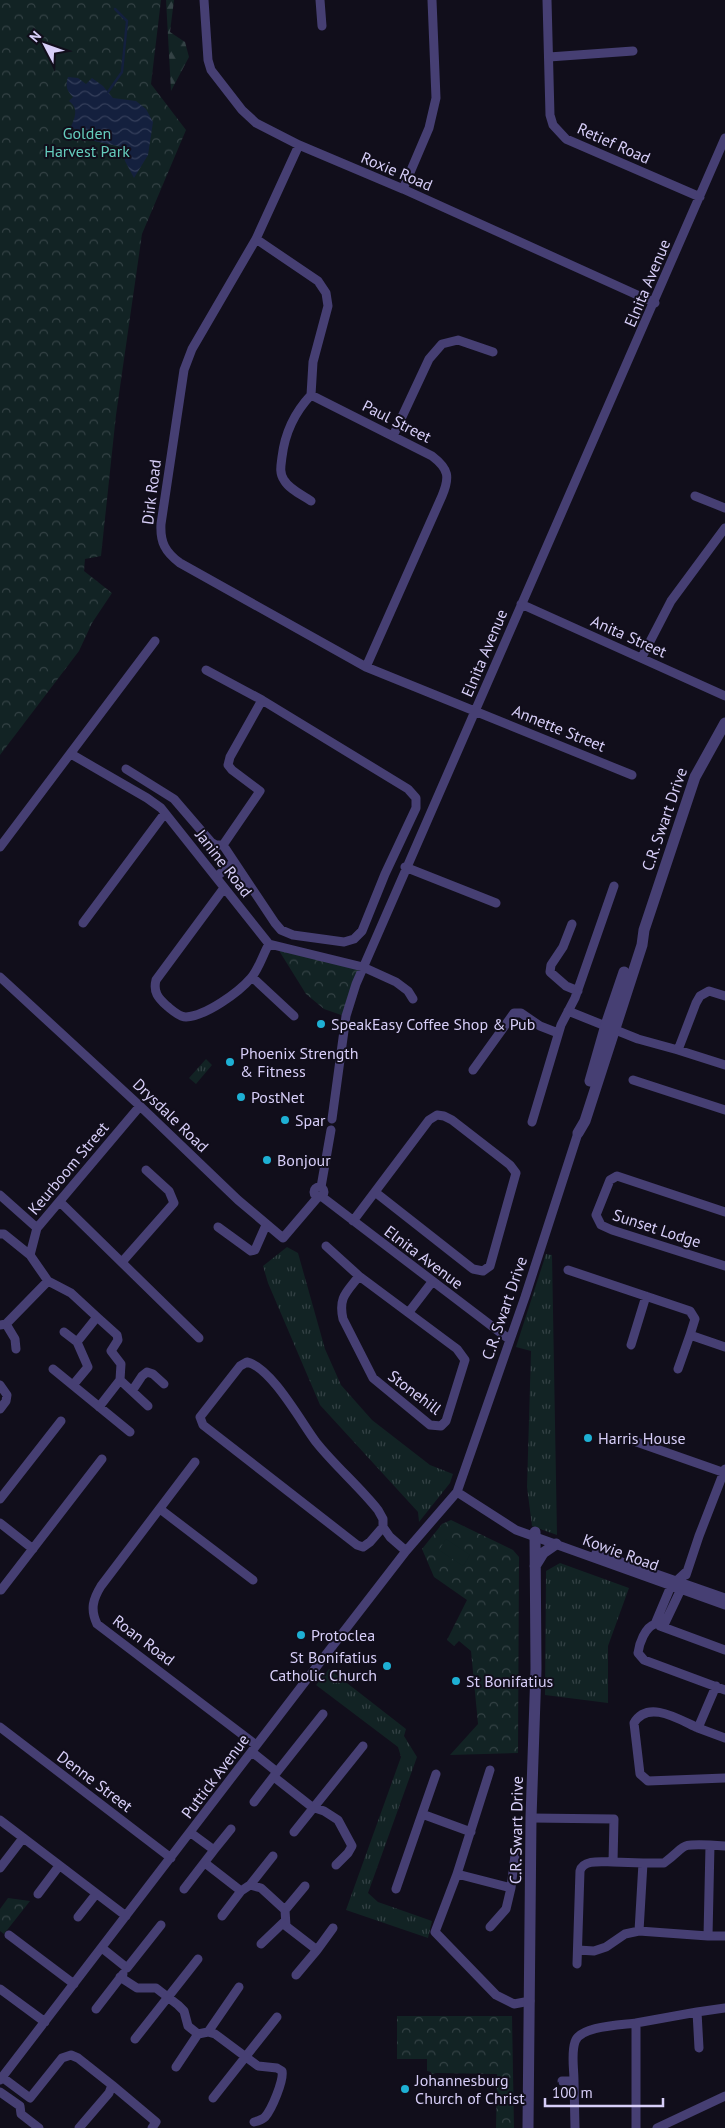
<svg xmlns="http://www.w3.org/2000/svg" width="725" height="2128" viewBox="0 0 725 2128" font-family="'PT Sans',sans-serif">
<style>
.grass{fill:url(#grass-tufts)}
.forest{fill:url(#forest-firs)}
.park{fill:url(#park-crowns)}
.pitch{fill:#122324}
.water{fill:url(#water-waves)}
.lines{fill:none;stroke-linecap:round;stroke-linejoin:round}
.stream{stroke:#14203e;stroke-width:2.5}
.minor{stroke:#463f73;stroke-width:9}
.tertiary{stroke:#463f73;stroke-width:11}
.poi-dot{fill:#1eb0d4;stroke:#110e1b;stroke-width:2}
.labels{text-anchor:middle;dominant-baseline:central;stroke-width:4;stroke-linejoin:round;paint-order:stroke}
.park-label{font-size:16px;fill:#65cdbd;stroke:#110e1b}
.street-label{font-size:16px;fill:#d7cef8;stroke:#110e1b}
.poi-label{font-size:16px;fill:#d7cef8;stroke:#110e1b;text-anchor:start}
</style>
<defs>
<pattern id="grass-tufts" width="24" height="20" patternUnits="userSpaceOnUse" patternTransform="scale(1.25)"><rect width="24" height="20" fill="#122324"/><path d="M3 7l-1-3M5 7V3M7 7l1-3M15 17l-1-3M17 17v-4M19 17l1-3" fill="none" stroke="#344245"/></pattern>
<pattern id="forest-firs" width="22" height="20" patternUnits="userSpaceOnUse" patternTransform="scale(1.25)"><rect width="22" height="20" fill="#122324"/><path d="M5 1l3.5 6h-7zM16 11l3.5 6h-7z" fill="#344245"/></pattern>
<pattern id="park-crowns" width="20" height="18" patternUnits="userSpaceOnUse" patternTransform="scale(1.25)"><rect width="20" height="18" fill="#122324"/><path d="M2 6a3 3 0 1 1 6 0M12 15a3 3 0 1 1 6 0" fill="none" stroke="#344245"/></pattern>
<pattern id="water-waves" width="16" height="10" patternUnits="userSpaceOnUse" patternTransform="scale(1.25)"><rect width="16" height="10" fill="#14203e"/><path d="M0 5q4-4 8 0t8 0" fill="none" stroke="#353f5b"/></pattern>
</defs>
<rect width="100%" height="100%" fill="#110e1b"/>
<path class="grass" d="M206 1059 212 1065 196 1084 189 1078Z
M287 1247 298 1253 325 1349 341 1385 372 1420 430 1465 453 1474 450 1483 419 1522 418 1512 320 1405 268 1283 263 1266Z
M546 1254 552 1255 557 1535 532 1526 527 1487 531 1351 516 1347Z
M560 1563 629 1588 608 1646V1703L545 1695 546 1571Z
M329 1669 406 1729 404 1736 417 1757 368 1893 378 1902 432 1921 428 1938 346 1910 401 1757 398 1747 316 1685Z"/>
<path class="forest" d="M166 0H174L170 32 185 42 189 57 171 91Z"/>
<path class="park" d="M0 0H161L151 84 186 130 142 234 116 415 101 556 85 559 84 571 112 593 92 623 79 651 0 755Z
M278 949 360 968 344 1016 324 1009 306 994Z
M451 1520 513 1550 519 1557 518 1753 450 1755 478 1724 471 1651 459 1641 454 1646 447 1640 467 1600 434 1577 422 1549 442 1524Z
M8 1898 30 1901 4 1934 0 1931V1909Z
M397 2016H512L514 2128H496L497 2074 436 2073 431 2075V2072L427 2071V2059H397Z"/>
<path class="pitch" d="M446 1539 470 1555 463 1566 439 1550Z"/>
<path class="water" d="M68 77 78 78 86 84 92 78 103 86 113 98 136 101 146 109 153 122 148 155 134 178 125 161 122 147 94 141 71 127C75 117 79 109 69 101L73 97C67 91 65 86 68 77Z"/>
<g class="lines">
<path class="stream" d="M108 92 122 72 127 21 115 9"/>
<path class="minor" d="M204 0 208 60 211 70 242 110 256 123 299 145 403 189 655 303
M320 0 322 26
M547 0 550 115 553 125 566 139 700 197
M549 57 633 51
M299 145 256 239 192 349 184 370 161 524C160 542 165 552 180 563L366 667 632 775
M403 189 429 128 436 98 432 0
M256 239 318 281 326 293 328 306 313 362 311 395 432 456C449 469 450 477 442 496L366 667
M393 436 429 359 442 344 458 340 493 352
M695 496 725 508
M311 501C302 495 289 489 284 480 279 473 281 465 282 457 285 432 294 413 311 395
M521 604 725 696
M642 657 671 601 725 528
M206 670 262 700
M262 700 408 789 416 798V808L385 874 362 931 354 939 344 942 293 935 281 930 275 923 223 845 260 791 232 770 228 765 230 757Z
M71 754 147 798 161 808 269 944 363 967 396 982 408 991 413 999
M126 769 174 799 211 842 216 845H223
M0 847 155 641
M405 867 496 903
M216 877 234 862
M224 888 156 980C153 992 158 998 167 1006 172 1010 179 1017 186 1017 206 1016 239 992 251 978 259 969 263 954 269 944
M83 923 165 813
M572 924 563 947 551 965 550 972 566 986 578 991
M0 977 140 1106 238 1200 283 1238 318 1197
M252 977 294 1016
M568 1011 638 1039 678 1050 696 1003 700 996 709 991 725 996
M678 1050 725 1065
M473 1070 514 1013H521L540 1026 558 1033
M633 1080 725 1110
M332 1119 346 1016 356 984 725 138
M532 1122 561 1025 575 998 614 886
M314 1192a5 5 0 1 1 10 0a5 5 0 1 1-10 0Z
M321 1187 331 1130
M0 1195 37 1228
M321 1196 510 1340
M60 1202 199 1338
M725 1212 617 1176 610 1180 596 1215 601 1225 612 1230 725 1266
M353 1221 429 1120 437 1115 444 1116 452 1120 510 1165 516 1173 490 1266 483 1271 473 1269 375 1192
M218 1227 251 1251 255 1250 266 1225
M0 1234H4L30 1255 48 1281 71 1293 97 1317 77 1342 88 1367 73 1385
M326 1246 359 1276
M30 1255 37 1228 140 1106
M122 1262 174 1203 169 1191 146 1170
M568 1270 690 1311 695 1319 690 1335 725 1347
M359 1276 457 1349 465 1360 446 1421 441 1426 430 1425 373 1378 343 1319C338 1297 347 1292 359 1276Z
M409 1312 432 1282
M97 1317 117 1335 118 1340 111 1351 121 1364 120 1380 99 1407
M6 1324 15 1339 16 1349
M0 1325 6 1324 48 1281
M64 1332 77 1342
M631 1345 646 1296
M247 1362C271 1367 301 1422 316 1442 335 1466 359 1486 378 1510L383 1519V1527L370 1542 363 1547 357 1545 203 1425 200 1417 240 1366Z
M53 1369 130 1432
M678 1369 690 1335
M120 1380 148 1406
M0 1385 7 1395 6 1401 0 1409
M132 1391 142 1376 147 1372 153 1374 164 1384
M628 1439 725 1473
M195 1462 101 1586C93 1599 90 1609 97 1624L256 1745
M457 1492 516 1530 725 1605
M0 1499 61 1421
M160 1509 253 1580
M0 1523 33 1549
M383 1527 390 1537 406 1551
M596 1553 725 1598
M687 1571 671 1586 655 1624C645 1627 639 1644 638 1653L644 1660 725 1690
M686 1575 699 1536 725 1469
M1 1590 102 1459
M660 1626 725 1650
M663 1627 682 1587
M716 1686 698 1728 725 1738
M0 1727 171 1858
M698 1728C680 1720 648 1699 634 1723L640 1774 648 1781 725 1778
M252 1752 277 1772 323 1714
M490 1770 457 1874 435 1932 496 1995 514 2004 530 2001
M436 1774 422 1814 471 1832
M274 1777 312 1807 324 1811 338 1820 352 1846 348 1853 336 1865
M254 1802 277 1772
M531 1818 614 1819 613 1862C603 1862 583 1859 580 1871L577 1964
M0 1820 126 1916
M294 1832 363 1746
M191 1833 214 1850 231 1829
M710 1845 725 1846
M205 1863 241 1891 250 1885 261 1888 285 1910 286 1926 317 1950 296 1975
M0 1868 23 1838
M457 1874 511 1888 515 1855
M250 1885 273 1856
M184 1889 214 1850
M396 1889 422 1814
M38 1894 59 1866
M285 1910 305 1886
M222 1916 241 1891
M78 1917 96 1894
M490 1927 506 1909 511 1888
M639 1931 708 1936 710 1845C677 1844 688 1845 664 1863H643
M9 1935 74 1984
M708 1936H725
M261 1944 285 1921
M102 1948 127 1968 161 1925
M317 1950 333 1928
M578 1950 594 1951 606 1947 625 1934 639 1931 643 1863 613 1862
M120 1977 137 1988H156L178 2005 184 2011 188 2026 198 2034 208 2032 215 2034 258 2066 277 2068 282 2071C284 2080 272 2109 265 2117 262 2120 258 2121 254 2122
M0 1989 45 2022
M96 2009 123 1974
M697 2012 725 2008
M636 2023 697 2012 699 2048
M208 2032 239 1987
M135 2039 198 1959
M176 2067 198 2034
M2 2077 30 2098 62 2058 71 2055 78 2058 112 2085 109 2093 79 2128
M0 2080 314 1670 406 1551 457 1492 525 1297 578 1133
M562 2081H574C574 2069 571 2053 575 2042 579 2026 622 2025 636 2023V2128
M574 2081 575 2128
M112 2085 156 2122 152 2128
M0 2092 20 2106 21 2114 39 2128
M213 2098 277 2017
M657 2128 725 2096"/>
<path class="tertiary" d="M590 1081 606 1025 624 972
M578 1133 585 1121 642 945 644 930 695 777 725 723
M535 1566 543 1553 556 1544
M528 2128 531 1818 536 1669 535 1532"/>
</g>
<g class="poi-dot">
<circle cx="321" cy="1024" r="5"/>
<circle cx="230" cy="1062" r="5"/>
<circle cx="241" cy="1097" r="5"/>
<circle cx="285" cy="1120" r="5"/>
<circle cx="267" cy="1160" r="5"/>
<circle cx="588" cy="1438" r="5"/>
<circle cx="301" cy="1635" r="5"/>
<circle cx="387" cy="1666" r="5"/>
<circle cx="456" cy="1681" r="5"/>
<circle cx="405" cy="2089" r="5"/>
</g>
<g class="labels">
<g class="park-label">
<text x="87" y="133">Golden<tspan x="87" dy="18">Harvest Park</tspan></text>
</g>
<g class="street-label">
<text transform="translate(614 143) rotate(24)">Retief Road</text>
<text transform="translate(397 171) rotate(23)">Roxie Road</text>
<text transform="translate(647 283) rotate(-67)">Elnita Avenue</text>
<text transform="translate(397 421) rotate(27)">Paul Street</text>
<text transform="translate(151 492) rotate(-83)">Dirk Road</text>
<text transform="translate(629 636) rotate(24)">Anita Street</text>
<text transform="translate(484 653) rotate(-67)">Elnita Avenue</text>
<text transform="translate(559 728) rotate(22)">Annette Street</text>
<text transform="translate(664 819) rotate(-71)">C.R. Swart Drive</text>
<text transform="translate(224 863) rotate(52)">Janine Road</text>
<text transform="translate(171 1115) rotate(44)">Drysdale Road</text>
<text transform="translate(68 1168) rotate(-50)">Keurboom Street</text>
<text transform="translate(657 1228) rotate(18)">Sunset Lodge</text>
<text transform="translate(424 1257) rotate(37)">Elnita Avenue</text>
<text transform="translate(504 1308) rotate(-71)">C.R. Swart Drive</text>
<text transform="translate(415 1392) rotate(37)">Stonehill</text>
<text transform="translate(621 1552) rotate(20)">Kowie Road</text>
<text transform="translate(144 1640) rotate(37)">Roan Road</text>
<text transform="translate(215 1776) rotate(-53)">Puttick Avenue</text>
<text transform="translate(95 1781) rotate(37)">Denne Street</text>
<text transform="translate(516 1830) rotate(-89)">C.R. Swart Drive</text>
</g>
<g class="poi-label">
<text x="331" y="1024">SpeakEasy Coffee Shop &amp; Pub</text>
<text x="240" y="1053">Phoenix Strength<tspan x="240" dy="18">&amp; Fitness</tspan></text>
<text x="251" y="1097">PostNet</text>
<text x="295" y="1120">Spar</text>
<text x="277" y="1160">Bonjour</text>
<text x="598" y="1438">Harris House</text>
<text x="311" y="1635">Protoclea</text>
<text x="377" y="1657" text-anchor="end">St Bonifatius<tspan x="377" dy="18">Catholic Church</tspan></text>
<text x="466" y="1681">St Bonifatius</text>
<text x="415" y="2080">Johannesburg<tspan x="415" dy="18">Church of Christ</tspan></text>
</g>
</g>
<g transform="translate(45 45) rotate(311)" stroke="#110e1b" stroke-width="4" paint-order="stroke">
<path d="M0-4L9 19L0 12L-9 19Z" fill="#d7cef8"/>
<text y="-8" font-size="14" font-weight="bold" text-anchor="middle" fill="#d7cef8">N</text>
</g>
<path d="M545 2098v8h118v-8" fill="none" stroke="#d7cef8" stroke-width="2.5"/>
<text x="552" y="2098" font-size="15" fill="#d7cef8" stroke="#110e1b" stroke-width="4" paint-order="stroke">100 m</text>
</svg>
